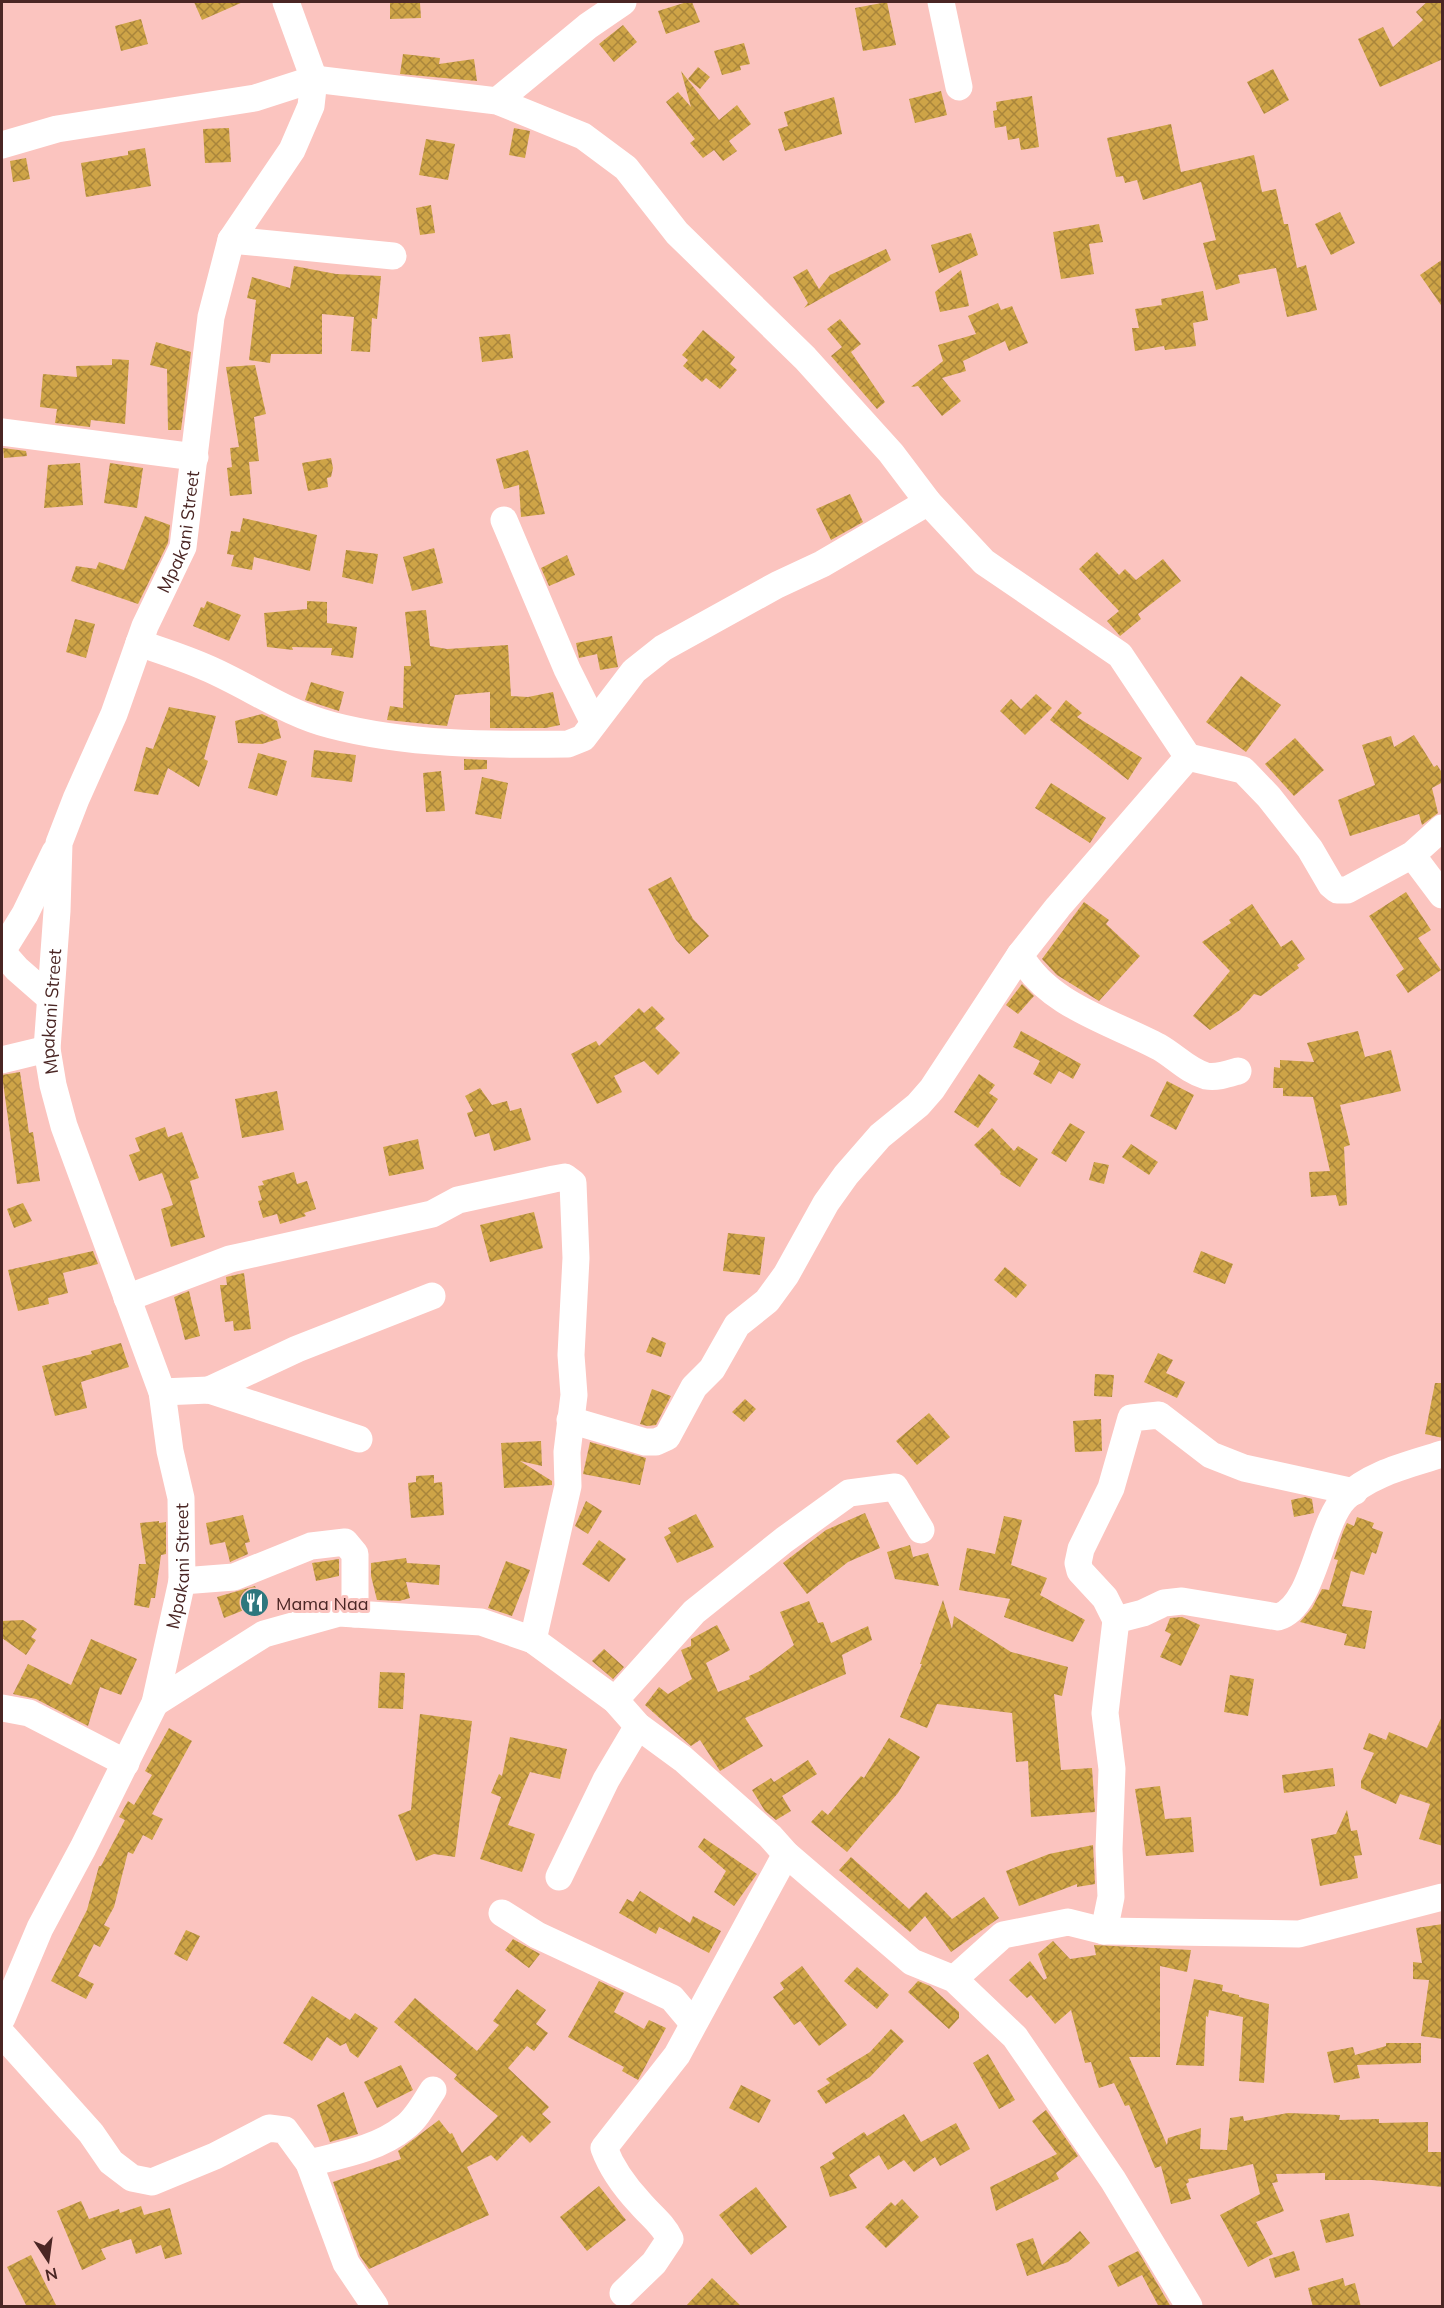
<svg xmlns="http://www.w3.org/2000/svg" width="1444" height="2308" viewBox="0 0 1444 2308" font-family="Mulish,sans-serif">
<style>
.building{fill:url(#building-cross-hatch)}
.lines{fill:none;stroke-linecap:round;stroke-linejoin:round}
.minor{stroke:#fff;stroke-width:27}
.labels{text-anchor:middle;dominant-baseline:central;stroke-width:6;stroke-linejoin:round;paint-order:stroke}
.street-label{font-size:18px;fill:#4a2624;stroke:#fbc4bf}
.poi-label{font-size:18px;fill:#4a2624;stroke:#fbc4bf;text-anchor:start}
</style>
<defs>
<pattern id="building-cross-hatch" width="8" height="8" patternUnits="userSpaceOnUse" patternTransform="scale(1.5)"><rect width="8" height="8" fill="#cea447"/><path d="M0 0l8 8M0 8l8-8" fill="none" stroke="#a9853b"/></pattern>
</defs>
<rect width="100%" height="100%" fill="#fbc4bf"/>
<path class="building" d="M194 2H243L202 20Z
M687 2H692L700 22 666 34 658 11Z
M887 2 896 45 863 51 855 8Z
M1427 2H1443V59L1380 87 1358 39 1383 27 1393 47 1423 20 1416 12Z
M390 3H420L421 18 390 19Z
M141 19 148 44 121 51 115 26Z
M623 25 637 42 614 62 599 44Z
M744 43 750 64 740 66 741 70 722 75 714 51Z
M403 54 440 58 439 64 474 59 477 81 400 74Z
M698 67 710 77 700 89 688 79Z
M1273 69 1289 100 1264 114 1247 82Z
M681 71 719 120 737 105 751 124 729 141 737 151 723 161 714 150 703 158 690 143 695 139 666 102 678 92 691 107Z
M941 91 947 115 915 123 909 99Z
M1032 96 1039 147 1021 150 1019 138 1008 140 1006 126 995 128 993 111 997 110 996 102Z
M834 97 842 134 785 151 778 129 788 126 784 112Z
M1171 124 1181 172 1254 155 1262 192 1276 189 1284 224H1288L1297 268 1306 265 1317 310 1287 317 1276 268 1238 275 1240 283 1216 290 1203 243 1216 240 1201 182 1143 200 1137 180 1125 183 1123 176 1116 177 1107 138Z
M229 128 231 162 205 163 203 129Z
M514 128 530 131 525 158 509 155Z
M426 139 455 144 448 180 419 175Z
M145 148 151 186 86 197 81 163 128 155V151Z
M26 158 30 179 13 182 10 161Z
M431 205 435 233 420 235 416 208Z
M1340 212 1355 243 1331 255 1315 224Z
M1099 224 1103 242 1089 244 1094 274 1061 279 1053 232Z
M971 233 978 255 939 273 931 245Z
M886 249 891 260 804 308 808 303 793 277 807 269 819 289 830 275Z
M1443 259V308L1420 275Z
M294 266 336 274 381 276 377 319 372 318 370 352 351 351 354 317 322 314V354H271L270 363 249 360 256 300 247 298 252 277 290 288Z
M961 270 969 306 940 312 935 292Z
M1203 291 1208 320 1193 323 1196 346 1165 350 1164 346 1135 351 1132 328H1139L1135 309 1162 305 1161 299Z
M998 303 1001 310 1012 306 1028 343 1009 351 1005 341 963 361 966 371 942 378 961 401 942 416 918 386 911 387 943 361 938 345 976 334 968 316Z
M840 319 861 344 851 352 885 402 877 409 831 356 842 347 827 329Z
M703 330 735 357 730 364 737 370 720 389 706 378 702 382 683 366 688 360 682 355Z
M510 334 513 358 482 362 479 337Z
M156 342 191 352 181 430H168L167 369 150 365Z
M112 359 129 360 125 424 91 420 90 427 55 423 57 409 40 407 43 374 77 377 76 366 112 365Z
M255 365 266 414 254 417 259 461 249 462 252 494 230 496 227 468 232 467 230 448 239 447 226 367Z
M3 448 26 451 27 456 4 458Z
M528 450 545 514 521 517 519 485 504 489 496 459Z
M331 458 333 468 331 477 327 478 328 487 308 491 302 463Z
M80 463 83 505 44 508 48 465Z
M110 463 143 468 137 508 104 503Z
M850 494 863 522 831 540 816 509Z
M145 516 170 525 168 543 138 604 71 581 76 566 96 569 99 562 124 570Z
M243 518 317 535 310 571 254 557 252 570 231 566 234 555 227 554 231 531 240 532Z
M434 548 443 583 412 591 403 557Z
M346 550 378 554 373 584 342 577Z
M1097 552 1119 575 1125 569 1136 580 1163 559 1181 581 1138 614 1141 619 1120 636 1107 621 1119 611 1079 569Z
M567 555 575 575 549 586 541 568Z
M207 601 241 615 229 641 193 626 201 607 204 608Z
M307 601 327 602V623L357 627 353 658 331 655 332 648 292 647 293 650 267 647 264 613 307 609Z
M426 610 430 646 447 649 508 645 511 696 528 697 553 692 560 725 546 728H490V692L455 695 447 726 387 720 390 706 403 708 404 666H411L405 612Z
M75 619 95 624 86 658 66 652Z
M612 636 618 667 600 670 597 654 579 658 576 643Z
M1241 676 1281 705 1246 752 1206 722Z
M311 682 344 692 339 711 305 700Z
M1036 694 1052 708 1025 735 1000 711 1011 699 1021 709Z
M1066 700 1082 713 1077 717 1142 758 1128 780 1050 720Z
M169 707 216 716 204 759 208 761 199 787 168 768 158 795 134 791 146 747 153 749Z
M262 714 277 721 281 738 262 744 238 743 235 721Z
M1414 735 1434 767 1437 765 1443 774V782L1432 788 1438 813 1422 825 1419 814 1350 836 1338 800 1375 785 1362 745 1391 736 1394 747Z
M1295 738 1324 770 1294 796 1265 764Z
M314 750 356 755 352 782 311 777Z
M258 753 287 761 277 796 248 788Z
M464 759 487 760V769L464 770Z
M441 771 445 811 426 812 423 773Z
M482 777 508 783 501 819 475 814Z
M1051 783 1106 818 1090 843 1035 808Z
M671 877 693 919 709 936 689 954 676 940 648 889Z
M1406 892 1431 930 1418 938 1441 970 1408 993 1396 975 1404 969 1369 916Z
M1084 902 1109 920 1106 924 1140 956 1099 1001 1057 975 1042 959Z
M1252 904 1281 947 1292 940 1305 959 1297 965 1299 968 1261 996 1254 994 1240 1010 1210 1030 1193 1016 1230 971 1202 942 1231 923 1229 920Z
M1022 984 1034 996 1018 1014 1006 1005Z
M652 1006 665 1019 655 1028 680 1053 658 1075 644 1061 614 1076 622 1092 597 1104 571 1054 596 1041 599 1046 639 1008 644 1013Z
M1021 1031 1081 1064 1073 1079 1059 1071 1051 1084 1033 1074 1040 1061 1013 1047Z
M1358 1031 1365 1057 1391 1050 1401 1091 1340 1105 1350 1145 1344 1147 1347 1205 1339 1206 1336 1195 1311 1197 1309 1172 1330 1171 1313 1097 1283 1096V1088H1273L1274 1067 1280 1068V1060L1314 1062 1307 1043Z
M20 1072 29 1133 33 1132 40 1181 17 1184 2 1075Z
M979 1074 995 1085 989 1093 998 1099 978 1128 954 1112Z
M1167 1081 1194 1095 1176 1130 1150 1116Z
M480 1088 492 1105 507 1101 510 1111 521 1108 531 1140 494 1151 489 1133 475 1137 467 1113 473 1111 465 1096Z
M277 1091 284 1130 242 1138 235 1099Z
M1070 1123 1085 1132 1066 1162 1051 1153Z
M165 1127 168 1137 182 1132 199 1178 190 1181 205 1237 171 1247 161 1209 173 1205 162 1173 139 1181 129 1155 140 1151 135 1138Z
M992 1128 1014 1151 1018 1146 1038 1159 1020 1187 1000 1174 1001 1172 974 1145Z
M418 1139 424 1169 389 1176 383 1147Z
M1131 1144 1158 1162 1149 1175 1122 1157Z
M1094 1162 1109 1165 1104 1184 1089 1180Z
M294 1172 297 1184 307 1181 316 1209 304 1213 306 1216 280 1224 277 1214 263 1218 258 1201 262 1200 258 1186 264 1185 262 1181Z
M23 1203 32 1221 14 1228 7 1209Z
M534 1212 543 1248 490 1262 480 1225Z
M728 1233 765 1237 760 1275 723 1271Z
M93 1251 98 1264 63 1273 68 1293 48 1298 49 1304 18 1311 8 1270Z
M1201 1251 1233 1264 1225 1284 1193 1272Z
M1005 1267 1027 1285 1016 1298 994 1280Z
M244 1273 251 1329 234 1331 233 1321 225 1322 220 1285H227L226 1277Z
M189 1291 200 1336 185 1340 174 1297Z
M652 1337 666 1343 661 1357 646 1352Z
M121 1343 129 1367 81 1382 87 1408 55 1416 42 1366 92 1354 91 1351Z
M1158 1353 1173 1360 1166 1373 1185 1382 1177 1398 1144 1382Z
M1095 1374 1114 1375 1112 1397 1094 1396Z
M1435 1383H1443V1438L1425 1434Z
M652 1389 671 1396 656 1425 647 1426 640 1424Z
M745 1399 756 1409 744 1422 732 1412Z
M929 1413 950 1437 917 1465 896 1441Z
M1101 1419 1102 1451 1075 1452 1073 1421Z
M541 1441 542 1466 520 1461 552 1481V1485L504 1488 501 1443Z
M590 1442 646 1458 640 1485 583 1474Z
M434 1475V1483L442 1482 444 1515 411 1518 408 1483 416 1482V1476Z
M1305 1497 1312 1499 1314 1513 1294 1517 1291 1500Z
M586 1501 602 1511 588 1534 575 1526Z
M865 1513 880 1548 848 1562 807 1594 783 1563 826 1530Z
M696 1514 714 1547 677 1563 664 1537 671 1533 668 1528Z
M243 1515 250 1542 245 1543 248 1554 230 1562 225 1542 210 1545 206 1523Z
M1004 1516 1022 1520 1011 1565 1047 1578 1040 1595 1085 1620 1073 1642 1004 1617 1010 1599 959 1590 967 1548 995 1554Z
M1357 1517 1374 1523 1372 1528 1383 1532 1376 1554 1372 1552 1364 1575 1351 1571 1342 1606 1372 1611 1365 1649 1344 1645 1347 1634 1300 1622 1312 1608 1322 1589 1329 1590 1338 1560 1334 1559 1343 1532 1347 1523 1354 1526Z
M159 1521V1523L166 1522V1554L161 1555 155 1598H151L149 1608 134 1605 139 1564H146L140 1523Z
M599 1540 626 1559 609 1582 582 1564Z
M910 1545 913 1557 928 1553 939 1586 895 1579 887 1552Z
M406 1558 407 1563 440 1565 439 1585 406 1582 410 1598 399 1601 377 1600 371 1576V1563Z
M339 1559V1576L316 1581 312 1563Z
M506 1561 530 1570 512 1616 488 1608Z
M255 1586 262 1603 224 1618 217 1597Z
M943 1600 952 1629 954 1616 1011 1652 1068 1667 1062 1696 1054 1694 1061 1770 1092 1768 1095 1812 1031 1817 1028 1761 1016 1762 1012 1713 937 1704 927 1728 900 1717 922 1664H920Z
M809 1601 818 1623 823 1622 831 1643 868 1626 872 1640 842 1655 846 1674 745 1718 763 1746 720 1771 700 1740 691 1746 645 1705 659 1687 668 1694 692 1679 681 1650 691 1646V1639L717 1625 730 1650 706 1663 718 1692 750 1679 749 1676 760 1671 794 1645 780 1612Z
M1182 1617 1200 1625 1181 1666 1160 1657 1171 1634 1165 1631 1170 1618Z
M23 1620 37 1629 31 1637 36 1640 26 1655 2 1638V1621Z
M91 1639 137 1659 121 1695 100 1687 88 1726 36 1699 13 1694 28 1664 71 1685Z
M604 1649 624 1667 613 1679 592 1661Z
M380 1672 405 1673 403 1709 378 1708Z
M1230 1675 1254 1679 1248 1716 1224 1712Z
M420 1714 472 1721 455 1857 434 1854 416 1861 398 1815 411 1810Z
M1443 1714V1846L1419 1839 1430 1804 1400 1794 1396 1804 1361 1788V1781L1374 1753 1363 1749 1369 1733 1386 1740 1389 1732 1427 1748Z
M169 1728 192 1741 152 1814 163 1819 152 1840 143 1835 133 1854 128 1852 114 1907 104 1925 110 1928 100 1947 94 1944 78 1976 94 1984 86 1999 51 1981 87 1910 99 1866H101L125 1820 119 1817 128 1801 134 1805 152 1775 145 1771Z
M510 1737 567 1749 560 1779 530 1772 508 1825 535 1834 522 1872 480 1859 501 1797 491 1793 499 1774 502 1776Z
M889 1738 920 1757 898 1793 847 1852 811 1822 822 1810 828 1815 861 1776 864 1778Z
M808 1760 817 1774 782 1796 791 1811 776 1820 765 1811 752 1790 771 1778 774 1782Z
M1333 1768 1335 1786 1284 1793 1282 1775Z
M1160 1786 1165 1819 1191 1817 1194 1852 1146 1856 1135 1789Z
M1347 1810 1351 1831 1357 1830 1362 1855 1354 1856 1358 1878 1320 1886 1311 1839 1336 1834Z
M704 1838 757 1874 734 1906 714 1892 726 1871 698 1847Z
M1093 1845 1095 1884 1077 1887V1884L1019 1906 1006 1871 1049 1854Z
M851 1857 909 1909 926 1892 952 1919 984 1897 999 1918 951 1952 925 1916 910 1932 839 1870Z
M640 1891 690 1923 693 1916 721 1931 709 1953 659 1927 656 1934 619 1913 627 1899 633 1902Z
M1443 1924V2039L1421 2036 1429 1980 1413 1979V1962L1422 1963 1416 1928Z
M186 1930 200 1936 187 1961 174 1954Z
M513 1939 540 1954 529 1968 505 1950Z
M1053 1941 1070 1959 1096 1955 1094 1945 1191 1950 1187 1972 1160 1966V2057H1129L1167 2145 1168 2138 1201 2128 1200 2149 1227 2150 1230 2118 1243 2116 1244 2121 1288 2113 1340 2115 1339 2120 1379 2119V2123L1428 2122V2152H1443V2187L1372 2180H1325V2173L1276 2174 1278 2182 1272 2183 1284 2211 1256 2222 1273 2254 1248 2267 1220 2215 1260 2194 1253 2164 1188 2179 1189 2182 1186 2184 1191 2199 1171 2204 1161 2166 1155 2168 1129 2105 1125 2106 1114 2083 1099 2088 1091 2062 1085 2063 1071 2010 1055 2024 1031 1995 1027 1998 1009 1980 1030 1961 1044 1980 1047 1978 1038 1954Z
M802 1966 847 2025 819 2046 800 2021 794 2025 773 1997 784 1989 780 1983Z
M857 1967 889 1995 877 2009 844 1981Z
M1194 1979 1223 1985 1222 1991 1239 1995V1997L1269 2004 1264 2083 1239 2081 1243 2017 1209 2010 1208 2017 1206 2016 1204 2066 1176 2065Z
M599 1981 624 1993 614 2012 644 2029 649 2020 666 2028 638 2080 622 2071 624 2067 568 2037Z
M918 1981 930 1986 959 2012V2018L949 2029 908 1992Z
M517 1989 546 2010 536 2024 548 2033 534 2051 527 2046 508 2068 549 2107 542 2114 551 2122 530 2143 522 2135 497 2161 491 2155 467 2167 489 2215 369 2269 360 2256 333 2182 401 2159 398 2151 439 2120 450 2134 452 2133 462 2153 498 2116 454 2079 457 2075 394 2022 415 1998 477 2051 499 2025 493 2021Z
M312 1996 350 2020 355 2013 378 2028 358 2058 350 2052 346 2043 340 2046 327 2037 312 2061 283 2043Z
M891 2029 904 2041 870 2077 826 2104 817 2091 830 2083 826 2079 870 2052Z
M1386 2043H1421V2063L1357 2065 1360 2078 1334 2083 1327 2052 1353 2047 1355 2055 1386 2046Z
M988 2054 1015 2100 999 2109 973 2063Z
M401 2065 413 2090 377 2108 364 2082Z
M741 2085 771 2100 759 2123 729 2108Z
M344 2092 358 2134 330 2142 317 2105Z
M1046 2110 1078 2156 1056 2173 1059 2179 996 2211 990 2187 1057 2154 1032 2121Z
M904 2114 921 2142 956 2123 970 2149 940 2166 935 2157 914 2172 904 2160 888 2170 879 2155 849 2175 857 2188 830 2197 820 2167 835 2158 832 2153 864 2132 867 2136Z
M599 2186 626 2220 587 2251 560 2217Z
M756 2187 787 2227 751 2255 719 2215Z
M902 2199 919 2217 886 2248 865 2227 891 2202 895 2206Z
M81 2201 89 2219 119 2209 120 2213 141 2206 144 2215 170 2208 182 2254 165 2259 161 2245 136 2254 131 2239 101 2249 106 2259 82 2270 57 2211Z
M1349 2213 1354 2236 1326 2243 1320 2220Z
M1080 2231 1090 2243 1068 2262 1027 2276 1016 2244 1033 2238 1042 2265Z
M1138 2251 1171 2307H1159L1142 2275 1118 2287 1108 2266Z
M1294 2251 1300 2270 1275 2278 1269 2259Z
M31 2255 57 2307H27L7 2267Z
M712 2278 742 2307H685Z
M1343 2278 1345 2286 1355 2283 1361 2307H1313L1308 2288Z"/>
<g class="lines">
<g class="minor">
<path d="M941 2 959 87"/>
<path d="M497 101 588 26 623 2"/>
<path d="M2 145 57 129 255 98 314 79 497 101 583 136 626 168 677 233 805 358 891 453 928 502 984 562 1120 655 1188 757 1243 770 1269 797 1310 849 1331 885 1337 890H1347L1412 855 1442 828"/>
<path d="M231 240 393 256"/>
<path d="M2 432 195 457"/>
<path d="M504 520 567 669 594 723"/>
<path d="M139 643C162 651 185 658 207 668 249 686 287 714 331 725 407 745 490 745 568 744L583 738 634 671 663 648 777 585 822 564 928 502"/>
<path d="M1188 757 1058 907 1020 955C1047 1005 1112 1022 1159 1047 1175 1056 1188 1071 1206 1076 1217 1078 1228 1074 1238 1071"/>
<path d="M1412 855 1442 895"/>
<path d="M2 951 25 914 55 852"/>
<path d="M2 952 17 969 49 997"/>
<path d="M2 1060 47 1049"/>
<path d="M127 1298 230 1259 432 1214 458 1200 554 1179 565 1177 573 1183 576 1258 571 1355 574 1395 567 1452 568 1486 533 1640"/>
<path d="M209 1390 297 1349 432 1296"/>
<path d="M162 1392 209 1390 359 1439"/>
<path d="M570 1420 645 1442H656L667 1437 694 1387 712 1369 737 1325 767 1301 786 1275 826 1203 846 1175 880 1136 918 1105 932 1089 1020 955"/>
<path d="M182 1581 234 1577 311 1546 345 1542 355 1554V1614"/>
<path d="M1116 1620 1105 1598 1080 1571 1078 1563 1081 1549 1111 1488 1131 1418 1159 1415 1211 1455 1244 1468 1354 1492"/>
<path d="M615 1700 694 1612 784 1540 849 1493 895 1487 921 1530"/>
<path d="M155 1703 264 1634 339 1613 481 1622 533 1640 615 1700 638 1726 683 1759 770 1836 786 1854 912 1962 954 1979 1015 2037 1113 2180 1189 2306"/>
<path d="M2 1708 29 1713 126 1763"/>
<path d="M559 1877 606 1780 638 1726"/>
<path d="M502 1913 537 1935 672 1998 693 2023"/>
<path d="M1104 1931 1111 1897 1109 1849 1112 1769 1105 1713 1116 1620 1143 1613 1164 1603 1182 1601 1278 1617C1314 1607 1319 1524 1345 1498 1370 1473 1409 1465 1442 1454"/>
<path d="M954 1979 1003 1935 1068 1922 1104 1931 1299 1934 1442 1897"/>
<path id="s1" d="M2 2018 40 1928 83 1848 155 1703 182 1581 181 1498 170 1451 162 1392 64 1126 53 1085 47 1049 57 911 59 843 76 799 114 714 145 626 183 547 211 317 231 240 292 150 311 106 314 79 286 2"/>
<path d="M2 2034 91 2133 111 2162 132 2178 152 2182 215 2156 269 2128 285 2130 309 2163 346 2263 375 2306"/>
<path d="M309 2163C341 2155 378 2149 405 2127 417 2118 425 2102 433 2090"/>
<path d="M623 2293 654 2263 670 2239C663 2224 651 2216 640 2203 626 2188 611 2167 604 2148L677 2055 786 1854"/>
</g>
</g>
<defs>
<symbol id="restaurant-disc" viewBox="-11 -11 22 22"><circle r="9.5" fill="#2e777e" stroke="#fbc4bf"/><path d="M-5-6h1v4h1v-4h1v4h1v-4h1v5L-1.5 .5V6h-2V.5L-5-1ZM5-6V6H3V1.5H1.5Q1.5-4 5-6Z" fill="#fff"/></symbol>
</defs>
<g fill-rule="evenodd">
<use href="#restaurant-disc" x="238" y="1586" width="33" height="33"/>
</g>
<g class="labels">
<g class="street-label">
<text stroke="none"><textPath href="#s1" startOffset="1570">Mpakani Street</textPath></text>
<text stroke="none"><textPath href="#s1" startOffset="1066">Mpakani Street</textPath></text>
<text stroke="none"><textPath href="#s1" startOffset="490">Mpakani Street</textPath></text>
</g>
<g class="poi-label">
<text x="276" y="1603">Mama Naa</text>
</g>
</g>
<rect width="1444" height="2308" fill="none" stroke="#4a2624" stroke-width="6"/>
<g transform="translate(48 2260) rotate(167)" stroke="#fbc4bf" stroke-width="4.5" paint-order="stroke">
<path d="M0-4.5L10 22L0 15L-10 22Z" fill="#4a2624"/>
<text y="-9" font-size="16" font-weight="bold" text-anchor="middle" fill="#4a2624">N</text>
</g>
</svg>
